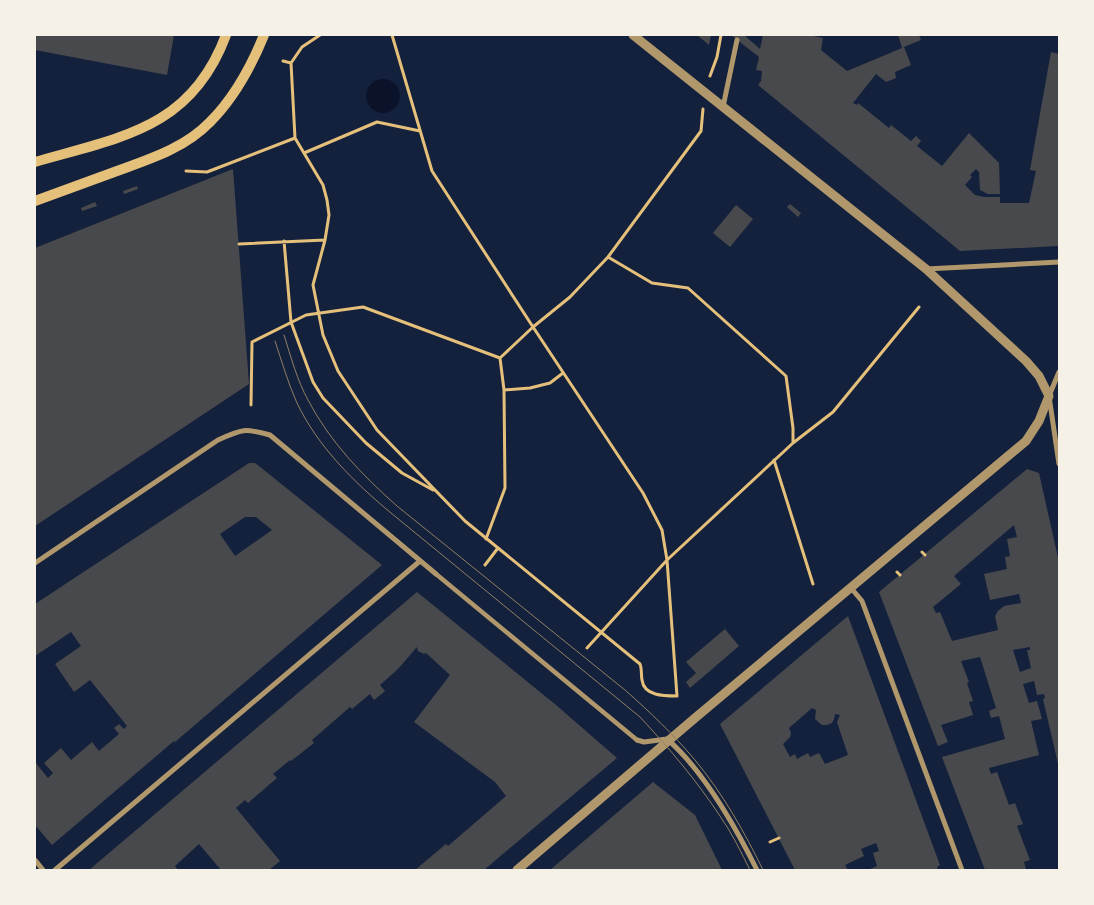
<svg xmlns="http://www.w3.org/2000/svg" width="1094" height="905" viewBox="0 0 1094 905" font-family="'IBM Plex Sans',sans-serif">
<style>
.water{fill:#0b132b}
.building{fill:#48494c;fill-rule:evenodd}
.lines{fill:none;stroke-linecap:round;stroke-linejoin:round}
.path{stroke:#e5c07b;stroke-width:3}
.pedestrian{stroke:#b1986c;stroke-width:4.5}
.minor{stroke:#b1986c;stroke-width:5}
.tertiary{stroke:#b1986c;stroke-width:9}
.secondary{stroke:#e5c07b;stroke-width:10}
.tram{stroke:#918062;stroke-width:1}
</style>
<rect width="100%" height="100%" fill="#14213d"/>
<path class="water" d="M366 96a17 17 0 1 1 34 0a17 17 0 1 1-34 0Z"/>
<path class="building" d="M35 35H174L167 75 35 50Z
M697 35H711L709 45Z
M731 35H744L760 49 763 35H809L823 38 821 50 847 71 902 48 898 35H919L921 40 904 47 911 65 895 72 896 78 886 82 876 74 853 103 857 105 858 103 889 128 891 125 911 141 916 136 921 141 917 146 942 166 969 133 999 163 1000 194H988L980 190 979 172 976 169 970 175 972 177 965 185 975 195 984 197H1000V203H1029L1036 171 1030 170 1051 52 1059 54V246L960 251 758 85 761 81 762 71 756 70 759 57Z
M233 169 249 384 35 526V248Z
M137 186 138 189 124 194 123 191Z
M95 202 97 206 82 211 81 208Z
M790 204 801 213 798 217 787 207Z
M736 205 753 219 730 247 713 233Z
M249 463H255L259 466 382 565 175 742 174 741 52 845 35 825V762L48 778 53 773 44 763 61 748 71 760 92 742 99 751 119 734 114 728 119 724 124 729 127 726 90 680 74 692 55 664 81 646 71 632 35 656V604ZM245 517H256L272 530 235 556 220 534Z
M1027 469 1039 473 1059 562V768L1043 699 1045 698 1044 694 1037 695 1034 681 1023 684 1029 703 1037 701 1042 719 1031 721 1039 755 989 768 991 774 997 772 1009 805 1015 803 1023 824 1017 826 1030 860 1024 862 1026 870H985L942 757 1005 739 999 716 991 718 989 711 996 708 980 657 961 661 969 682 967 683 973 701 969 702 973 715 941 725 948 742 938 746 879 592ZM1014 525 1017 537 1007 539 1010 556 1005 557 1007 569 984 574 990 600 1019 594 1021 603 1004 606 998 611 995 616 998 630 952 641 940 612 936 613 933 607 961 584 954 576ZM1030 647V650H1027L1031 668 1020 672 1013 650Z
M417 592 556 705 617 758 484 870H415L446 844 448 846 506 796 495 782 414 722 450 675 426 653 424 654 418 651 417 647 398 669 380 685 385 691 374 700 370 694 352 709 350 707 312 740 314 743 291 761 290 760 273 774 277 778 248 803 245 800 236 808 280 861 269 870H221L199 844 175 866 178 870H89Z
M848 616 940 865 937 867 938 870H868L877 866 873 853 879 851 876 843 861 849 864 856 845 865 848 870H795L720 724ZM812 708 816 710 815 719 822 725H827L832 723 834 719 835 714 840 715 837 722 848 755 825 764 819 753 810 757 808 753 797 759 795 754 790 757 783 744 790 737 791 733 789 728Z
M725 629 739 646 690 688 686 682 696 673 686 662Z
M653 782 695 815 722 870H550Z"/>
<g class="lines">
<path class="path" d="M392 35 432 171 533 327 500 358
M283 61 291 63 295 138 323 185 327 200 329 215 325 240 313 285 323 335 338 371 377 430 465 521 640 664C642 669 641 675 642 680 644 696 664 696 677 696L667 560 662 530 643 493 533 327 570 297 608 257 701 131 703 109
M291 63 302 47 320 35
M710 76 717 57 721 35
M304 153 377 122 420 131
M186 171 207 172 295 138
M284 241 291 322 313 382 323 398 366 443 402 473 433 490
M239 244 325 240
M608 257 652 283 688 288 786 376 793 428V442
M251 405 252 342 306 315 363 307 500 358 504 390 530 388 550 383 563 373
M774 460 813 584
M486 539 505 488 504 390
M922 552 925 555
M485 565 498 548
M897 572 900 575
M587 648 667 560 793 443 833 412 919 307
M770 842 779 838"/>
<path class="pedestrian" d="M436 574 637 740"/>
<path class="minor" d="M723 107 737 40
M926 269 1059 262
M1059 372 1049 396 1059 464
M35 563 218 440C242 429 245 428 270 435L436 574
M851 588 862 601 962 870
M637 740 644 742 667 739C704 771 735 826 757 870
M35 860 43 870
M55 870 420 561"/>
<path class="tertiary" d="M633 35 926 269 1026 361 1039 376 1049 396
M517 870 695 718 1026 441 1039 421 1049 396"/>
<path class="secondary" d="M35 162C121 137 191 129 226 35
M35 201C62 191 90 181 117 171 150 159 185 148 210 122 235 97 251 67 264 35"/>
<path class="tram" d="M284 335C291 357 297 380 308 400 330 442 362 475 397 506L625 690C650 712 674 735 695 760 723 794 744 831 763 870
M275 341C282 362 288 383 297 403 318 447 354 482 391 513L640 717C669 748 697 781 720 816 732 833 741 852 750 870"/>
</g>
<rect width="1094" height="905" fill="none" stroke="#f6f1e7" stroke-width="72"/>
</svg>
